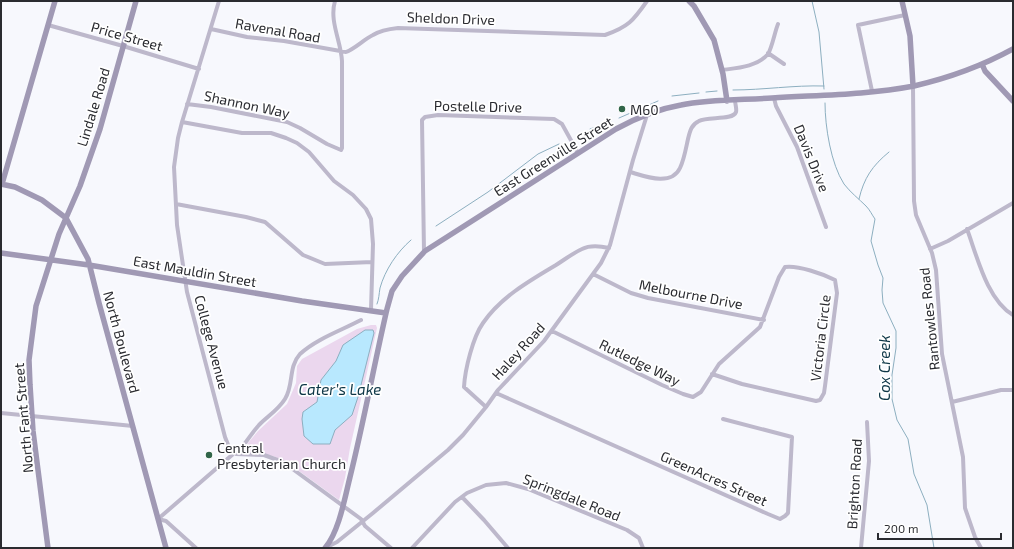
<svg xmlns="http://www.w3.org/2000/svg" width="1014" height="549" viewBox="0 0 1014 549" font-family="'Exo 2',sans-serif">
<style>
.park{fill:#ebd7ee}
.water{fill:#b8e8fe;stroke:#8dafc0}
.lines{fill:none;stroke-linecap:round;stroke-linejoin:round}
.stream{stroke:#8dafc0;stroke-width:1}
.street{stroke:#bdb8cb;stroke-width:4}
.secondary{stroke:#a099b4;stroke-width:5.5}
.poi-dot{fill:#316549;stroke:#fff;stroke-width:1.5}
.labels{text-anchor:middle;dominant-baseline:central;stroke-width:3.5;stroke-linejoin:round;paint-order:stroke}
.street-label{font-size:14px;fill:#2a2b30;stroke:#fff}
.poi-label{font-size:14px;fill:#2a2b30;stroke:#fff;text-anchor:start}
.water-label{font-size:15px;font-style:italic;fill:#0e3747;stroke:#fff}
</style>
<rect width="100%" height="100%" fill="#f7f8fd"/>
<path class="park" d="M371 325H376L377 328 350 448 345 478 339 500 288 463 273 456 244 453 242 450 258 431 287 404 296 383 297 366 302 359 357 329Z"/>
<path class="water" d="M365 330H373L374 333 358 397 352 415 335 430 330 444H313L304 436 302 419 303 412 317 402 321 380 336 361 343 345Z"/>
<g class="lines">
<path class="stream" d="M812 1 819 32 824 89
M733 90C763 90 794 85 824 86
M706 92 717 91
M672 96 699 93
M825 103C825 127 831 164 844 184 850 192 859 199 866 206 870 210 872 215 875 219L871 241 878 265 883 278 882 290 883 303 896 331V348L892 375V399L897 420 908 439 914 474 927 505 934 548
M619 118 658 101
M590 129 611 121
M859 199C864 178 872 166 889 152
M436 226 488 192 538 154 559 144
M377 304C379 299 379 294 380 288 385 270 397 252 411 240"/>
<path class="street" d="M219 1 182 122 178 138 174 167 177 225 187 292 225 437 232 455
M48 25 123 46 199 69
M211 29 247 37 284 41 346 52C356 48 363 40 373 35 381 30 389 29 398 28L605 35C628 27 633 21 647 1
M768 53 784 64
M722 70C737 68 757 67 768 54 772 48 775 31 778 24
M913 86 914 201 916 215 932 253 936 270 942 354 963 457 965 508 975 537 981 548
M872 91 858 25 905 15
M774 98 776 106 797 147 826 227
M187 104 211 107 287 122 300 128 327 144 341 150 342 148V61C341 41 329 21 335 1
M182 122 242 133H271L286 138 297 143 309 152 334 181 353 195 366 209 371 219 373 244 371 310
M630 172C644 176 671 187 680 168 684 160 686 148 688 139 690 131 691 125 699 121 707 116 733 121 736 112 737 109 735 104 735 100
M176 204 246 217 265 222 303 255 325 264 372 262
M967 229C977 256 987 300 1013 315
M930 249 948 241 1013 203
M424 252 422 120 425 117 438 115 554 119 562 124 578 153
M593 274 631 293 648 298 764 320
M552 331 662 385 683 394 693 397 701 392 719 364 760 327 779 277 785 267C798 265 823 274 835 280L837 293 825 386 824 393 820 400 816 401 742 384 712 374
M496 393 768 514 780 519 785 516 788 513 792 437 723 419
M952 402 1001 390H1013
M486 407 464 387C465 369 473 337 483 323 501 297 529 281 556 265 564 260 573 253 582 249 590 245 600 246 609 248
M1 413 133 426
M236 454 264 455 283 462 361 519 365 526 391 548
M237 454C244 445 251 434 259 425 268 416 278 410 285 399 294 385 288 367 300 354 316 339 342 330 361 320
M462 497 484 520 508 548
M158 519 232 455
M158 519 166 521 196 548
M327 547 337 542 373 513 448 450 463 435 486 407 498 390 544 341 601 263 610 245 633 160 647 115
M412 548 455 502 467 493 486 485 506 483 528 489 627 530 639 538 643 548
M861 548 869 461 867 422"/>
<path class="secondary" d="M689 1 694 6 714 40 723 74 727 101
M902 1 910 36 913 86
M982 64 985 71 1013 101
M1 184 15 187 42 200 66 218 88 259 99 303 166 548
M2 184 55 1
M1 253 89 265 302 301 386 313
M48 548 33 431 30 385 29 360 36 306 59 234 80 186 87 166 100 129 136 1
M325 548C339 532 345 497 350 477 364 421 374 365 387 309L392 291 402 276 425 251 616 129C636 118 658 109 681 105 710 99 742 100 772 98 819 95 867 95 914 86 949 78 982 66 1013 49"/>
</g>
<g class="poi-dot">
<circle cx="622" cy="109" r="4"/>
<circle cx="209" cy="455" r="4"/>
</g>
<g class="labels">
<g class="street-label">
<text transform="translate(451 18) rotate(2)">Sheldon Drive</text>
<text transform="translate(278 30) rotate(10)">Ravenal Road</text>
<text transform="translate(127 36) rotate(16)">Price Street</text>
<text transform="translate(247 104) rotate(12)">Shannon Way</text>
<text transform="translate(478 106) rotate(1)">Postelle Drive</text>
<text transform="translate(93 107) rotate(-73)">Lindale Road</text>
<text transform="translate(553 156) rotate(-32)">East Greenville Street</text>
<text transform="translate(812 158) rotate(68)">Davis Drive</text>
<text transform="translate(195 271) rotate(10)">East Mauldin Street</text>
<text transform="translate(691 294) rotate(11)">Melbourne Drive</text>
<text transform="translate(929 319) rotate(-96)">Rantowles Road</text>
<text transform="translate(820 338) rotate(-83)">Victoria Circle</text>
<text transform="translate(122 342) rotate(75)">North Boulevard</text>
<text transform="translate(212 342) rotate(75)">College Avenue</text>
<text transform="translate(518 351) rotate(-48)">Haley Road</text>
<text transform="translate(640 362) rotate(26)">Rutledge Way</text>
<text transform="translate(23 418) rotate(-95)">North Fant Street</text>
<text transform="translate(714 478) rotate(24)">GreenAcres Street</text>
<text transform="translate(854 484) rotate(-87)">Brighton Road</text>
<text transform="translate(572 497) rotate(22)">Springdale Road</text>
</g>
<g class="poi-label">
<text x="630" y="109">M60</text>
<text x="217" y="447">Central<tspan x="217" dy="16">Presbyterian Church</tspan></text>
</g>
<g class="water-label">
<text transform="translate(884 368) rotate(-90)">Cox Creek</text>
<text x="340" y="389">Cater’s Lake</text>
</g>
</g>
<rect width="1014" height="549" fill="none" stroke="#2a2b30" stroke-width="4"/>
<path d="M878 533v6h123v-6" fill="none" stroke="#2a2b30" stroke-width="2"/>
<text x="884" y="533" font-size="12" fill="#2a2b30" stroke="#ffffff" stroke-width="3" paint-order="stroke">200 m</text>
</svg>
